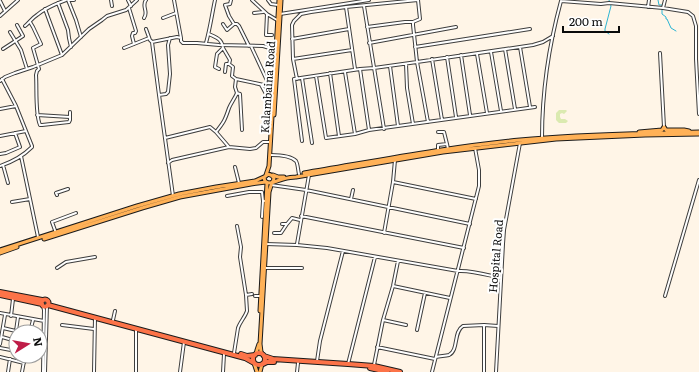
<svg xmlns="http://www.w3.org/2000/svg" width="699" height="372" viewBox="0 0 699 372" font-family="Literata,serif">
<style>
.green{fill:#dbeab0}
.lines{fill:none;stroke-linecap:round;stroke-linejoin:round}
.stream{stroke:#2db5d3;stroke-width:1}
.minor-casing{stroke:#3d3d3d;stroke-width:4}
.major-casing{stroke:#1b1b1b;stroke-width:5}
.highway-casing{stroke:#1b1b1b;stroke-width:6}
.minor{stroke:#fff;stroke-width:2}
.major{stroke:#ffb157;stroke-width:3}
.highway{stroke:#fc7348;stroke-width:4}
.labels{text-anchor:middle;dominant-baseline:central;stroke-width:4;stroke-linejoin:round;paint-order:stroke}
.street-label{font-size:11px;fill:#0a0a0a;stroke:#fff}
</style>
<rect width="100%" height="100%" fill="#fff5e7"/>
<path class="green" d="M559 110H566L567 111 564 114 562 113 560 114V117L561 119H565L568 121 566 123H559L556 120V113Z"/>
<g class="lines">
<path class="stream" d="M609 0 611 6 605 29V31L609 34
M658 0 659 5H663
M662 9V14L666 17V19H667L671 28 676 31"/>
<defs>
<path id="minor" d="M68 0 76 20 81 37
M69 0H74
M111 0 112 6
M128 0 131 6
M174 0 181 38
M231 0 230 4 225 5 229 16 234 24H237L239 26 249 46
M252 0 267 14 277 20
M268 0 271 4 278 5
M0 1 5 11
M561 1 601 4 609 3 663 8 688 12 693 16 696 26V59L699 114
M58 3 68 30 69 38 71 47
M364 6 384 129
M346 7 355 69
M648 7 649 0
M129 8 136 31 135 33H133L132 36 134 44
M663 8 665 0
M45 9 62 55
M254 13 263 12
M267 14 266 35H272
M280 14 369 0
M0 16 18 0
M144 18C149 12 141 6 146 0
M163 18 176 13
M30 22 33 27 41 44 33 48 39 69 37 71 36 75C37 88 35 114 40 125H42L69 122 70 120V112
M223 24 227 30 234 24
M25 26C29 23 32 18 37 15 45 8 55 4 66 0
M367 27 405 22H413
M146 29 150 40 152 42 159 95
M10 32 21 50 27 69
M209 34C217 38 222 39 223 48L217 54 215 67 219 69
M170 38 168 45 170 74 168 92 166 94 159 95 173 196
M292 39 349 29
M152 42 177 37 181 38V41L183 43H197L219 45 263 46 276 50
M206 43C210 29 212 14 215 0
M369 43 456 27
M251 46 270 87
M415 47 530 29
M520 47 530 107
M124 48 149 38
M223 48 230 60 229 64H226L225 72
M3 49 23 36 17 25
M505 49 515 109
M491 52 501 111
M660 53 664 127
M477 54 487 113
M461 55 470 115
M447 57 456 117
M293 59 352 50
M432 59 442 120
M229 64 233 67 232 76 236 79 273 87
M406 64 407 88 413 124
M390 66 398 126
M360 69 369 130
M345 72 355 134
M330 73 339 136
M316 76 326 138 355 134 369 130 535 107
M302 78 312 143
M236 79 235 87 237 93 240 94 242 130
M297 79 293 59 292 25 294 21 301 14 311 12 346 7 418 0 420 19 413 22V25L417 62 428 122
M0 81 5 77 15 73 33 67 62 55 89 29 102 20 107 16 126 10 137 0
M261 85C265 91 266 97 272 101
M0 109 16 106
M37 115 70 117
M216 132C224 122 225 120 229 108 231 103 235 98 237 93
M438 132H444L447 144
M0 136 26 131
M165 138 210 127 216 132 229 147
M542 138C542 92 549 45 561 1
M302 141 294 79 360 69 374 68 417 62 533 45 543 42 553 36
M438 150V145L447 144 448 149
M0 154 6 153 20 147 15 133
M271 155C278 155 291 156 296 161 298 164 298 171 299 174
M21 156 38 237
M168 163 172 160 229 147 250 149 256 148 263 142H270
M3 165 8 183
M0 166C12 162 23 156 32 147V146L16 106 2 79
M235 167 239 183
M393 182 476 199
M271 185 306 190 470 224
M57 195 56 193 68 189
M227 196 249 192H262L263 201H266
M351 199 353 190
M12 202 30 199
M301 216 464 248
M262 217 263 201
M282 224H287L292 218 300 220
M56 233 52 222 76 213
M274 233H281L287 224
M384 233 393 182 395 160
M266 244 297 245 327 248 458 271C472 270 487 275 501 278
M297 244 309 175
M57 268 66 262 95 257
M265 268H302
M393 286 450 298
M246 295 252 294
M255 296H261
M665 296 699 180
M0 313 44 321
M11 316 13 299
M113 320 115 311
M383 320 406 325
M62 325 94 329
M3 328 20 332
M136 329V372
M417 330 425 293
M16 331 18 317
M30 332 33 320
M2 337 16 341
M0 344 5 315
M377 347 435 359
M0 348 16 351
M11 350 13 340
M234 353 238 328C240 322 245 317 247 311L246 295 240 257 241 247 237 226
M0 357 24 363
M436 357C440 356 445 356 449 355 459 350 453 332 463 326L484 325 498 326
M317 361 320 341 343 251
M348 364 375 257
M374 365 383 320 393 286 398 261
M8 372 10 359
M22 372 25 356
M43 372 44 310 43 306
M45 372 47 305
M94 372 95 318
M180 372 184 342
M223 372 224 354
M297 372 298 363
M432 372 479 186V170L475 148
M484 372V325
M496 372 503 244 504 230 520 143"/>
<path id="major" d="M274 115 281 0
M639 132 662 130 664 127 666 130H684L689 131
M304 173C376 161 447 147 520 140 580 134 639 134 699 132
M266 175 269 166 279 0
M273 175 278 177H284
M273 182 274 178C269 171 262 176 265 181 267 183 269 183 271 183 275 182 279 180 283 179 287 178 292 177 296 177L443 152 556 139 645 135 699 134
M44 239 142 208 180 197 251 184 266 182
M0 250 137 206 179 194 216 187 255 181 266 176
M0 253 17 247
M260 311 267 183
M256 354 257 350 259 344
M263 355 261 352 260 344 269 192 272 182
M254 363 257 372
M260 372 262 364"/>
<path id="highway" d="M0 292 42 300
M0 295 42 304
M41.5 303a3.5 3.5 0 1 1 7 0a3.5 3.5 0 1 1-7 0Z
M48 305 245 358 254 363
M253 359a6 6 0 1 1 12 0a6 6 0 1 1-12 0Z
M241 354 247 356 255 355
M264 356 273 359 348 364 374 366 400 372
M263 364 267 362H274
M370 368 387 372"/>
</defs>
<use href="#minor" class="minor-casing"/>
<use href="#major" class="major-casing"/>
<use href="#highway" class="highway-casing"/>
<use href="#minor" class="minor"/>
<use href="#major" class="major"/>
<use href="#highway" class="highway"/>
</g>
<g class="labels">
<g class="street-label">
<text transform="translate(267 87) rotate(-86)">Kalambaina Road</text>
<text transform="translate(495 256) rotate(-85)">Hospital Road</text>
</g>
</g>
<g transform="translate(28 344) rotate(79)"><circle r="19" fill="#ffffff" stroke="#9d9d9d"/>
<path d="M0-3L7 15L0 10L-7 15Z" fill="#bf1d48"/>
<text y="-6" font-size="11" font-weight="bold" text-anchor="middle" fill="#0a0a0a">N</text>
</g>
<path d="M563 26v6h56v-6" fill="none" stroke="#0a0a0a" stroke-width="2"/>
<text x="569" y="26" font-size="12" fill="#0a0a0a" stroke="#ffffff" stroke-width="3" paint-order="stroke">200 m</text>
</svg>
